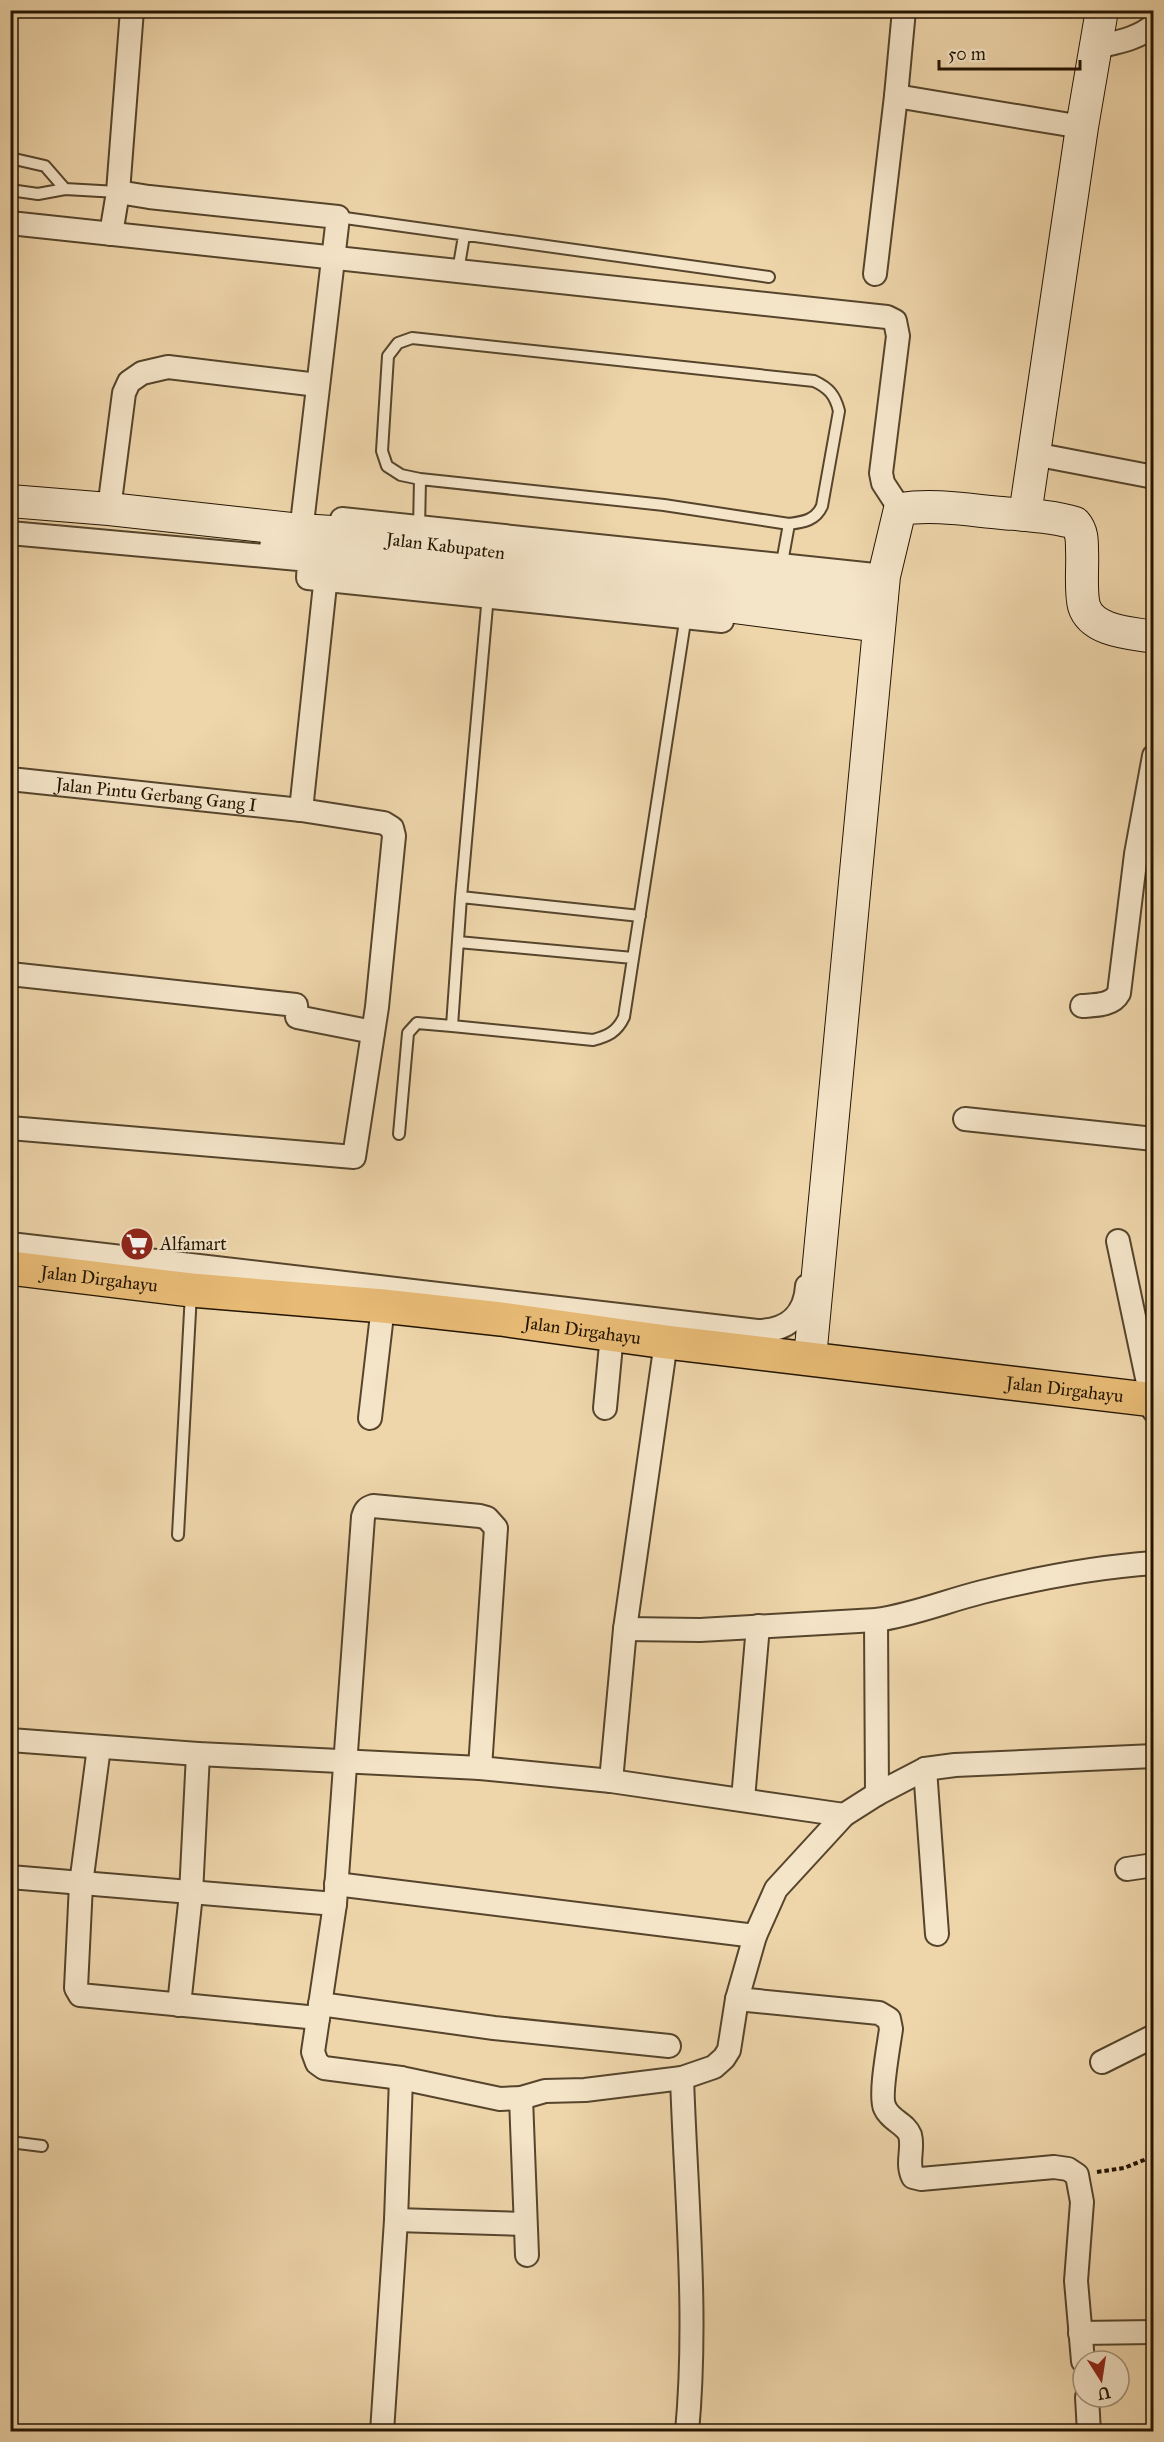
<svg xmlns="http://www.w3.org/2000/svg" width="1164" height="2442" viewBox="0 0 1164 2442" font-family="'IM FELL Great Primer',serif">
<style>
.lines{fill:none;stroke-linecap:round;stroke-linejoin:round}
.lane-casing{stroke:#56452c;stroke-width:14}
.street-casing{stroke:#56452c;stroke-width:26}
.secondary-casing{stroke:#241502;stroke-width:34}
.primary-casing{stroke:#241502;stroke-width:36}
.path{stroke:#241502;stroke-width:4;stroke-dasharray:4.5 3;stroke-linecap:butt}
.lane{stroke:#f4e4c8;stroke-width:10}
.street{stroke:#f4e4c8;stroke-width:22}
.secondary{stroke:#f4e4c8;stroke-width:32}
.primary{stroke:#e7ba75;stroke-width:33}
.labels{text-anchor:middle;dominant-baseline:central;stroke-width:4.5;stroke-linejoin:round;paint-order:stroke}
.street-label{font-size:18px;fill:#241502;stroke:#f4e4c8}
.poi-label{font-size:18px;fill:#241502;stroke:#f4e4c8;text-anchor:start}
</style>
<rect width="100%" height="100%" fill="#eed5aa"/>
<filter id="stains"><feTurbulence type="fractalNoise" baseFrequency=".00333" numOctaves="4"/><feColorMatrix values="0 0 0 0 .2 0 0 0 0 .09 0 0 0 0 .02 0 0 0 .5 -.17"/></filter>
<radialGradient id="worn" r=".72"><stop offset=".6" stop-color="#630" stop-opacity="0"/><stop offset="1" stop-color="#630" stop-opacity=".3"/></radialGradient>
<g class="lines">
<defs>
<path id="lane" d="M10 158 45 166 65 189
M10 190 38 194 65 189 118 192
M338 217 769 277
M458 271 464 236
M420 479 401 475 387 466 382 451 388 356 398 343 412 338 814 381C829 388 835 395 839 411L822 506C816 520 804 522 789 524
M419 529 420 479 664 505 789 524 781 568
M488 595 461 897 452 1026 593 1040C608 1036 617 1032 624 1017L686 615
M461 897 640 916
M458 942 633 958
M399 1134 408 1033 417 1023 452 1026
M178 1535 191 1293
M10 2142 42 2146"/>
<g id="street">
<path d="M1097 47C1117 42 1138 39 1154 25"/>
<path d="M896 96 1082 127"/>
<path d="M118 192 149 197 338 217 303 515 296 543"/>
<path d="M10 223 887 317 895 321 898 336 881 473 883 483 900 509"/>
<path d="M111 234 118 192 132 10"/>
<path d="M875 274 896 96 904 10"/>
<path d="M1034 454 1154 477"/>
<path d="M109 509 124 393 129 382 142 373 168 367 318 385"/>
<path d="M342 519 884 576"/>
<path d="M10 533 309 560 308 578 722 621"/>
<path id="s1" d="M10 779 301 810 384 823 392 828 394 836 377 1007 354 1157 10 1128"/>
<path d="M301 810 327 566"/>
<path d="M10 974 296 1005 297 1017 373 1032"/>
<path d="M1082 1006C1095 1005 1112 1006 1119 993L1136 854 1154 756"/>
<path d="M965 1119 1154 1139"/>
<path d="M1118 1241 1154 1411"/>
<path d="M10 1244 757 1331C786 1331 805 1317 807 1286"/>
<path d="M605 1408 612 1334"/>
<path d="M370 1418 383 1306"/>
<path d="M876 1620 877 1794"/>
<path d="M625 1629 700 1630 876 1620C913 1615 946 1601 982 1592 1038 1578 1096 1567 1154 1563"/>
<path d="M10 1740 198 1754 480 1768 611 1781 844 1815"/>
<path d="M99 1747 81 1884 76 1988 80 1995 318 2018"/>
<path d="M480 1768 496 1528 487 1518 480 1516 373 1506C367 1508 365 1510 363 1517L335 1904 313 2052 317 2063 324 2068 401 2078 500 2099 521 2098 545 2091 585 2090 682 2078 714 2067 724 2058 729 2050 737 1999 755 1936"/>
<path d="M925 1769 937 1934"/>
<path d="M611 1781 625 1629 666 1342"/>
<path d="M743 1799 758 1626"/>
<path d="M1127 1869 1154 1865"/>
<path d="M10 1877 335 1904"/>
<path d="M336 1884 755 1936 776 1889 844 1815 877 1794 925 1769 955 1765 1154 1756"/>
<path d="M737 1999 879 2013 889 2019 891 2029C889 2044 879 2097 885 2108 890 2120 906 2124 910 2135 914 2149 906 2163 913 2177L921 2179 1054 2167 1068 2169 1077 2175 1082 2202 1076 2281 1083 2361"/>
<path d="M320 2004 494 2028 669 2046"/>
<path d="M179 2005 191 1894 198 1754"/>
<path d="M1102 2062 1154 2036"/>
<path d="M682 2078C686 2196 698 2314 687 2432"/>
<path d="M521 2098 527 2255"/>
<path d="M396 2220 525 2224"/>
<path d="M1080 2333 1154 2332"/>
<path d="M1087 2397 1089 2432"/>
<path d="M382 2432 396 2220 401 2078"/>
</g>
<g id="secondary">
<path id="s2" d="M10 501 109 509 300 530 332 532 779 587 882 596"/>
<path d="M1025 515 1082 127 1102 10"/>
<path d="M276 547 879 626"/>
<path d="M810 1358 884 576 900 509C934 504 968 510 1002 513 1026 515 1053 516 1075 523 1082 531 1082 540 1082 550 1083 566 1080 591 1084 606 1092 632 1132 633 1154 637"/>
</g>
<g id="primary">
<path id="s3" d="M10 1268 191 1290 383 1306 501 1319 666 1342 1154 1400"/>
</g>
</defs>
<use href="#lane" class="lane-casing"/>
<use href="#street" class="street-casing"/>
<use href="#secondary" class="secondary-casing"/>
<use href="#primary" class="primary-casing"/>
<path class="path" d="M1097 2172 1124 2168 1154 2156"/>
<use href="#lane" class="lane"/>
<use href="#street" class="street"/>
<use href="#secondary" class="secondary"/>
<use href="#primary" class="primary"/>
</g>
<defs>
<symbol id="supermarket-disc" viewBox="-11 -11 22 22"><circle r="9.5" fill="#8f2418" stroke="#f4e4c8"/><path d="M-6-5.5h2.5l.6 2H6L4.5 2H-2.5L-4.4-4H-6ZM-1.5 3.2a1.3 1.3 0 1 0 .1 0ZM3 3.2a1.3 1.3 0 1 0 .1 0Z" fill="#fff"/></symbol>
</defs>
<g fill-rule="evenodd">
<use href="#supermarket-disc" x="118" y="1225" width="38" height="38"/>
</g>
<g class="labels">
<g class="street-label">
<text stroke="none"><textPath href="#s2" startOffset="438">Jalan Kabupaten</textPath></text>
<text stroke="none"><textPath href="#s1" startOffset="147">Jalan Pintu Gerbang Gang I</textPath></text>
<text stroke="none"><textPath href="#s3" startOffset="90">Jalan Dirgahayu</textPath></text>
<text stroke="none"><textPath href="#s3" startOffset="576">Jalan Dirgahayu</textPath></text>
<text stroke="none"><textPath href="#s3" startOffset="1062">Jalan Dirgahayu</textPath></text>
</g>
<g class="poi-label">
<text x="160" y="1244">Alfamart</text>
</g>
</g>
<rect width="1164" height="2442" fill="none" stroke="#eed5aa" stroke-width="36"/>
<rect x="12" y="12" width="1140" height="2418" fill="none" stroke="#241502" stroke-width="3"/>
<rect x="18" y="18" width="1128" height="2406" fill="none" stroke="#241502" stroke-width="1.5"/>
<g transform="translate(1101 2379) rotate(168)"><circle r="28" fill="#f4e4c8" stroke="#a19179" stroke-width="1.5"/>
<path d="M0-4.5L10 22L0 15L-10 22Z" fill="#8f2418"/>
<text y="-9" font-size="16" font-weight="bold" text-anchor="middle" fill="#241502">U</text>
</g>
<path d="M939 60v9h141v-9" fill="none" stroke="#241502" stroke-width="3"/>
<text x="948" y="60" font-size="18" fill="#241502" stroke="#f4e4c8" stroke-width="4.5" paint-order="stroke">50 m</text>
<rect width="100%" height="100%" filter="url(#stains)"/>
<rect width="100%" height="100%" fill="url(#worn)"/>
</svg>
